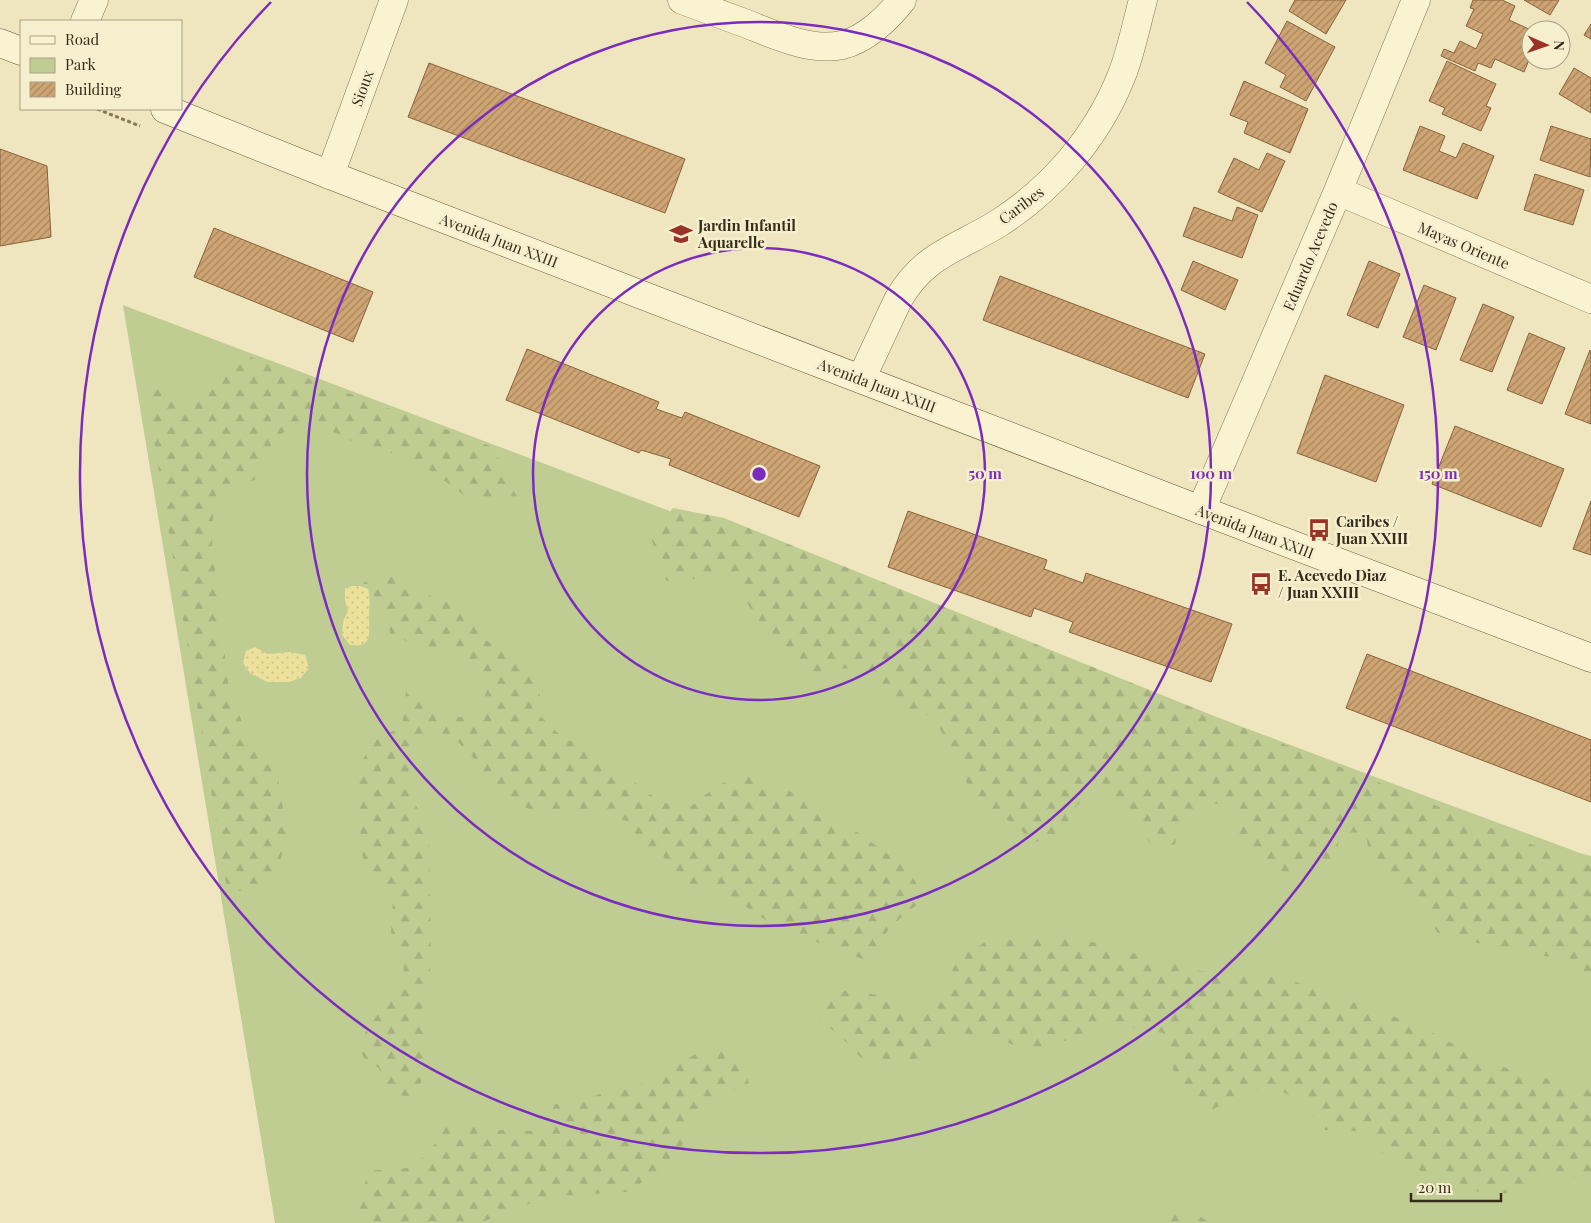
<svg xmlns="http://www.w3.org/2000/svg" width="1591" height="1223" viewBox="0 0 1591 1223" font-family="'Playfair Display',serif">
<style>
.green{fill:#bfcd93}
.forest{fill:url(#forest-firs)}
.sand{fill:url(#sand-dots)}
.building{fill:url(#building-hatch);stroke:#87633c}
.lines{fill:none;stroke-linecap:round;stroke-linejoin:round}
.street-casing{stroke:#877757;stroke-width:29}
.secondary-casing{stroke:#69573a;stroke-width:29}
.path{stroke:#877757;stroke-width:3;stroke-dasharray:4 2.5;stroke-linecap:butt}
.street{stroke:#f9f3d2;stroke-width:28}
.secondary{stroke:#f9f3d2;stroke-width:28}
.ring{fill:none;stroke:#7b2cbf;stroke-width:2.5}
.labels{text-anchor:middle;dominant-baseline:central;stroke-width:5;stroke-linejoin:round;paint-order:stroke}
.street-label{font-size:15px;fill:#362c1c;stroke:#f6efce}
.poi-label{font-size:15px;font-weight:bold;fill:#362c1c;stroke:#f6efce;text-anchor:start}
.centre{fill:#7b2cbf;stroke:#f6efce;stroke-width:2.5}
.ring-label{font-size:15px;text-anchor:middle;font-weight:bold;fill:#7b2cbf;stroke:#f6efce;stroke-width:5;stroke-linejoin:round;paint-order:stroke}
</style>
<defs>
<pattern id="forest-firs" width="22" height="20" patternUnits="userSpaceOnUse" patternTransform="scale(1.25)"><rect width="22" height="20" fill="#bfcd93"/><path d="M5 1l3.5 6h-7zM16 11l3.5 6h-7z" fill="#a5b07e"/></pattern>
<pattern id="sand-dots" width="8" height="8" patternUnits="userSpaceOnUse" patternTransform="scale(1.25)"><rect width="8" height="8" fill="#ece09a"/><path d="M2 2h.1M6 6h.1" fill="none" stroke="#cbc084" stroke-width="1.8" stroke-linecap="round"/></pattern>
<pattern id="building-hatch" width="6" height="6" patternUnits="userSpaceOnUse" patternTransform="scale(1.25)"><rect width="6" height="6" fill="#cea473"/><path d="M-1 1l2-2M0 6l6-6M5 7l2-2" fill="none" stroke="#a8865e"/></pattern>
</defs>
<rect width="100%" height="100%" fill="#efe6bf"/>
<path class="green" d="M123 305 1439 801 1580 853 1591 856V1223H275Z"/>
<path class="forest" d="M237 352 493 447 518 499 473 502 418 461 353 442 311 420 274 437 262 476 236 489 213 515 212 545 229 690 253 749 276 765 287 833 279 867 262 885 228 894 145 386 185 397 220 387Z
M673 508 724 518 1563 857 1591 864V974L1561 959 1482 944 1438 933 1409 893 1371 868 1366 833 1340 832 1336 859 1284 873 1238 845 1237 805 1198 803 1174 845 1150 844 1138 825 1098 783 1076 807 1059 843 1029 841 1018 825 979 807 934 717 911 710 858 667 814 672 763 626 728 576 668 581 666 580 650 535Z
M388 574 412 590 467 607 487 641 510 654 532 669 540 692V716L564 739 583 744 608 760 649 794 684 812 714 788 743 771 818 804 907 868 925 898 890 927 868 961 776 927 727 894 671 880 664 857 643 845 627 821 582 809H529L502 796 471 755 457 741 435 737 420 743 409 765V790L429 834 431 958 428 996V1056L417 1097 387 1094 379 1068 368 1062 358 1050 368 1026 402 987 405 951 391 932 393 898 383 885 364 872 357 797 360 764 376 738 402 727 406 692 439 715 460 717 479 709 490 684 476 663 448 649 422 648 390 634 388 612 363 583Z
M1074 937 1201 971 1285 978 1420 1026 1488 1063 1591 1090V1189L1583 1180 1549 1170 1524 1194 1479 1192 1388 1159 1359 1131 1324 1130 1305 1104 1274 1087 1244 1092 1208 1112 1175 1076 1163 1033 1108 1023 1065 1041 1025 1050 990 1035 948 1039 915 1064 861 1058 847 1043 820 1019 825 1001 849 989 877 995 918 1013 940 994 958 959 987 941Z
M737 1047 749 1083 725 1095 694 1122 674 1162 627 1192 555 1196 515 1208 480 1223H357L355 1214 369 1171C380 1169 390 1170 400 1169 421 1168 437 1140 448 1125L470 1126 498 1130 541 1131 555 1104 573 1105 599 1094 652 1081 697 1053Z
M1158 1213 1199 1216 1211 1223H1155Z"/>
<path class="sand" d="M352 586H360L368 589C371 599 369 607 369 617 369 634 373 648 350 645L342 635 343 621 348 611 345 600V588Z
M255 647 267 654 291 652 305 655 309 668 301 678 289 682H267L250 673 243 663 246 651Z"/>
<path class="building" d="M1295 0H1346L1326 34 1289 11Z
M1473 0H1502L1515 6 1509 20 1531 30V55L1524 72 1495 59 1491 68 1478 63 1475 71 1441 56 1444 49 1454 53 1460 41 1476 49 1483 34 1466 26 1474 9 1470 8Z
M1524 0H1559L1550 15Z
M1287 21 1335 47 1306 101 1280 87 1286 75 1265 63Z
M1591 24V39L1584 35Z
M1447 61 1496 84 1486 106 1491 108 1481 131 1442 114 1445 108 1429 101Z
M429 63 685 159 665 213 408 117Z
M1574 68 1591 78V113L1559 94Z
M1244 81 1308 109 1290 153 1244 133 1248 122 1230 115Z
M1420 126 1445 136 1439 151 1456 158 1463 143 1494 156 1477 199 1403 170Z
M1551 126 1591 139 1590 177 1540 160Z
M0 149 47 166 51 237 0 246Z
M1267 153 1285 161 1262 212 1218 192 1234 158 1259 170Z
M1535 174 1584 190 1573 225 1524 210Z
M1194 207 1232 221 1237 207 1258 215 1242 258 1183 236Z
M214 228 373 292 353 342 194 277Z
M1193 261 1238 280 1225 310 1181 290Z
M1369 261 1400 274 1378 328 1347 315Z
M1000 276 1205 354 1188 398 983 320Z
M1424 285 1456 298 1436 350 1403 337Z
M1483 304 1514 317 1492 372 1460 360Z
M1529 333 1565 348 1542 404 1507 390Z
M527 349 659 402 656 409 682 418 685 412 820 466 799 517 669 465 671 459 641 450 639 453 506 400Z
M1590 350 1591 351V424L1565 414Z
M1325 375 1404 405 1376 482 1297 453Z
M1455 426 1564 469 1541 527 1432 484Z
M1591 501V555L1573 549Z
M908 511 1047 560 1044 569 1083 583 1086 573 1232 624 1211 682 1069 632 1073 622 1034 608 1031 617 888 567Z
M1367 654 1591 740V802L1346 708Z"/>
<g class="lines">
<defs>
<path id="street" d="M682 0C704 8 725 16 747 24 775 35 811 52 842 45 865 40 888 18 902 0
M85 21 94 0
M330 175 394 0
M1338 191 1591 299
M861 379 898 300C924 254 957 249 999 223 1053 188 1097 137 1121 77 1131 53 1136 25 1143 0
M1201 510 1338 191 1416 0"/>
<path id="secondary" d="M0 43 21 51
M165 109 330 175 1201 510 1591 658"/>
</defs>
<use href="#street" class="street-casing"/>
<use href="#secondary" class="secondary-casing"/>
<path class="path" d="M97 109 140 126"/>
<use href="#street" class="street"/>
<use href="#secondary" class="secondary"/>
</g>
<g class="ring">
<circle cx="759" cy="474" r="226"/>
<circle cx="759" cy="474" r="452"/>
<path d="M1247 2A679 679 0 1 1 271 2"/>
</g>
<defs>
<symbol id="school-bare" viewBox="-9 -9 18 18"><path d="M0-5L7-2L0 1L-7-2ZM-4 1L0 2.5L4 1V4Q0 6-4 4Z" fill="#983325" stroke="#f6efce" stroke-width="2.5" paint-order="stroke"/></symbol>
<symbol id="bus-bare" viewBox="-9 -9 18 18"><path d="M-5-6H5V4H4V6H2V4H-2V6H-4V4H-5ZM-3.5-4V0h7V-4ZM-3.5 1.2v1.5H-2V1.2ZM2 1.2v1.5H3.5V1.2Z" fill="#983325" stroke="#f6efce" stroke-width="2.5" paint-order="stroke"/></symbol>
</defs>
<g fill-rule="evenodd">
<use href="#school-bare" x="665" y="218" width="32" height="32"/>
<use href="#bus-bare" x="1303" y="514" width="32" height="32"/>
<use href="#bus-bare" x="1245" y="568" width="32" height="32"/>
</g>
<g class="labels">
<g class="street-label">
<text transform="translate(362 88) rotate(-70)">Sioux</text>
<text transform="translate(1021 205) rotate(-37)">Caribes</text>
<text transform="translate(499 240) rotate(21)">Avenida Juan XXIII</text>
<text transform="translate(1464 245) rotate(23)">Mayas Oriente</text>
<text transform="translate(1310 256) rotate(-67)">Eduardo Acevedo</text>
<text transform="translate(877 385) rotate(21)">Avenida Juan XXIII</text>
<text transform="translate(1255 531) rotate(21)">Avenida Juan XXIII</text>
</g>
<g class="poi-label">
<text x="698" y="225">Jardin Infantil<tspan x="698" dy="17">Aquarelle</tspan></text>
<text x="1336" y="521">Caribes /<tspan x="1336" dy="17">Juan XXIII</tspan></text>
<text x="1278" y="575">E. Acevedo Diaz<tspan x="1278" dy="17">/ Juan XXIII</tspan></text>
</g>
</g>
<circle cx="759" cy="474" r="8" class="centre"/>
<g class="ring-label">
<text x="985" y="479">50 m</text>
<text x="1211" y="479">100 m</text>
<text x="1438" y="479">150 m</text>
</g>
<rect x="20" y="20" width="162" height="90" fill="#f6efce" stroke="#a9a187"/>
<rect x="30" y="36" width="25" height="8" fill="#f9f3d2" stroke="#a9a187"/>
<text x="65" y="45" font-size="15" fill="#362c1c">Road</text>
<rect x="30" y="58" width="25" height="15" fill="#bfcd93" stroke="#a9a187"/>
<text x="65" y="70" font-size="15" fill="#362c1c">Park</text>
<rect x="30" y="82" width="25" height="15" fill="url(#building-hatch)" stroke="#a9a187"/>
<text x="65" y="95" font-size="15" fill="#362c1c">Building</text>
<g transform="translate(1546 45) rotate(92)"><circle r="24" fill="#f6efce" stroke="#a9a187"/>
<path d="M0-4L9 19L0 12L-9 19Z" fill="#983325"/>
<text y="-8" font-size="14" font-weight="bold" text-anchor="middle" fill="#362c1c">N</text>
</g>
<path d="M1411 1193v8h90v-8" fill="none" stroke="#362c1c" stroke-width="2.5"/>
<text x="1418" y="1193" font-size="15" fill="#362c1c" stroke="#f6efce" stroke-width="4" paint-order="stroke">20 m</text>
</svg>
